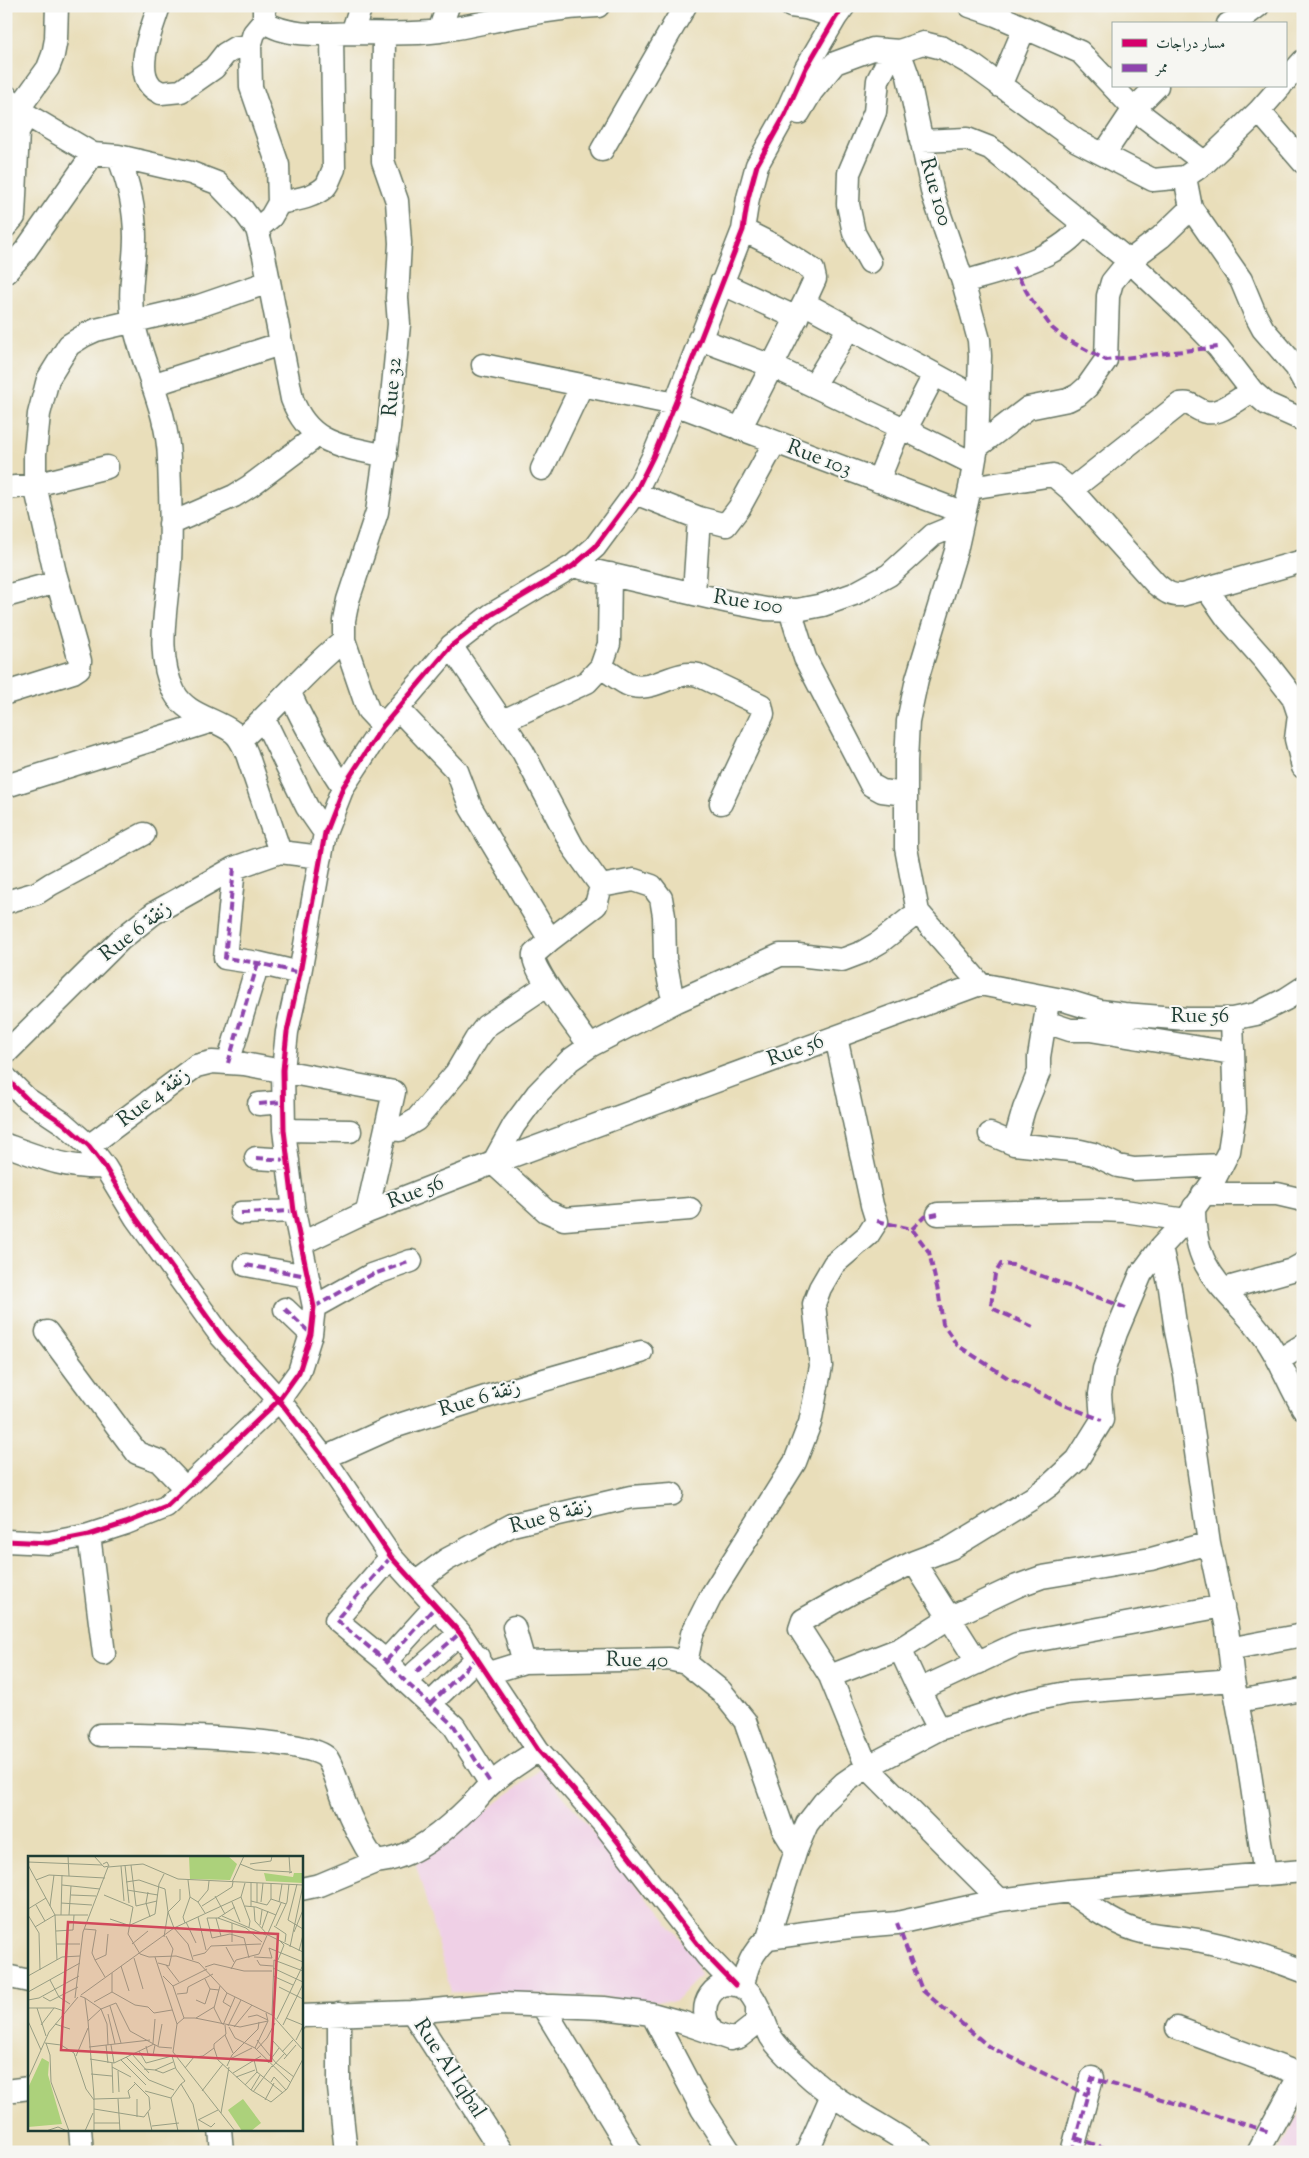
<svg xmlns="http://www.w3.org/2000/svg" width="1309" height="2158" viewBox="0 0 1309 2158" font-family="'Sorts Mill Goudy',Amiri,serif">
<style>
.built{fill:#efd0e6}
.lines{fill:none;stroke-linecap:round;stroke-linejoin:round}
.minor-casing{stroke:#667563;stroke-width:25}
.minor{stroke:#fff;stroke-width:22}
.quiet{stroke:#8e44ad;stroke-width:4;stroke-dasharray:8 4;stroke-linecap:butt}
.cycleway-casing{stroke:#f6f6f2;stroke-width:8}
.cycleway{stroke:#d6006c;stroke-width:5}
.labels{text-anchor:middle;dominant-baseline:central;stroke-width:4;stroke-linejoin:round;paint-order:stroke}
.street-label{font-size:21px;fill:#1f3d34;stroke:#f6f6f2}
.inset-road{fill:none;stroke:#989e84;stroke-width:1}
.view{fill:#d1495b;fill-opacity:0.15;stroke:#d1495b;stroke-width:2.5}
.inset-edge{fill:none;stroke:#1f3d34;stroke-width:2.5}
</style>
<rect width="100%" height="100%" fill="#f6f6f2"/>
<filter id="ink" filterUnits="userSpaceOnUse"><feTurbulence type="fractalNoise" baseFrequency=".02" numOctaves="2"/><feDisplacementMap in="SourceGraphic" scale="10" xChannelSelector="R" yChannelSelector="G"/><feConvolveMatrix kernelMatrix="1 2 1 2 8 2 1 2 1" color-interpolation-filters="sRGB"/></filter>
<filter id="wash" filterUnits="userSpaceOnUse"><feTurbulence type="fractalNoise" baseFrequency=".0096" numOctaves="4" result="noise"/><feDisplacementMap in="SourceGraphic" scale="20" xChannelSelector="R" yChannelSelector="G"/><feGaussianBlur stdDeviation="1.12" result="paint"/><feColorMatrix in="noise" values="0 0 0 0 0 0 0 0 0 0 0 0 0 0 0 0 0 1.4 0 .05"/><feComposite in="paint" operator="in"/></filter>
<g filter="url(#wash)">
<rect width="100%" height="100%" fill="#e9deba"/>
<path class="built" d="M541 1769 694 1955 700 1975 674 2002 539 1994 451 1992 416 1864Z
M1303 2108V2152H1278Z"/>
</g>
<g filter="url(#ink)">
<g class="lines">
<defs>
<path id="minor" d="M159 6C153 26 134 68 151 86 153 89 158 91 161 93L181 91 214 68 225 54 235 48 250 46
M264 6V21C286 38 326 34 352 33 382 33 411 35 440 31 494 22 543 8 598 6
M791 6 806 8 836 17
M970 6 996 15 1080 52 1134 109 1205 163
M1228 24 1242 18 1258 6
M439 31 448 6
M352 33 361 6
M899 51 923 43 943 48 974 66 1077 141 1153 180 1185 177 1205 163 1259 111 1281 86
M1285 81 1303 61
M1000 86 1024 29
M6 96 27 115 93 154 118 156 191 173 217 183 243 210 257 229 264 256 292 399C309 445 343 446 386 456
M1259 111 1303 162
M799 113 812 91 835 63 873 49 899 51 908 76 933 195 963 282 979 340 980 356 977 447 970 488 956 551 917 679 908 721 906 761V848L918 912 980 984
M6 114 25 100 48 68 53 55 56 39 57 6
M921 141 967 139 990 148 1129 261 1186 314 1218 347 1252 391 1267 404 1303 420
M602 150 685 6
M1104 154 1134 109 1157 86
M118 156C129 183 135 208 135 237 135 266 128 289 133 320 142 366 168 411 169 459 170 493 172 528 170 561 168 604 154 652 174 692 186 715 214 718 233 732 240 737 243 745 247 754L280 852
M279 203C294 200 313 198 325 187 329 183 331 174 334 169L332 36
M1191 208 1241 280 1256 316 1263 329 1296 367 1303 380
M6 226 14 217 18 131 27 115
M257 229 271 217 279 203 278 165 251 87 250 46 254 33 264 21
M743 230 777 247 813 270 815 279 804 303 978 398
M870 262 854 233 848 204 849 173 875 112 878 80 893 51
M6 272 25 251 93 154
M963 282C1001 271 1061 259 1083 224
M721 283 797 318
M699 339 772 366 900 427 974 464
M483 365 675 404 964 513
M152 385 280 344
M814 385 849 328
M740 429 804 303
M906 429 934 375
M977 447 1028 408 1068 400 1078 395 1087 387 1106 360 1108 296 1112 282 1129 261 1161 237 1191 208 1185 177
M542 469 582 385
M878 481 900 427
M6 488 35 485 107 467
M970 488 1053 475 1071 490 1156 584C1165 591 1170 596 1182 595L1303 561
M1071 490 1180 404C1192 401 1195 410 1206 412 1220 415 1240 398 1252 391
M635 493 699 518 726 525 739 508 775 442
M170 524 234 496 250 486 310 441 314 434
M573 566 729 602 766 609 797 610 823 605 854 594 889 575 933 535 962 523
M1206 588 1227 618 1265 661 1293 697 1299 715 1296 739 1303 767
M694 593 699 518
M6 596 57 582
M790 610 805 658 871 785 882 791 905 794
M451 646 523 752 573 847 601 886 634 880 652 886 661 898 664 916 665 959 671 991 677 1001
M601 667C609 672 618 679 627 684 651 695 674 669 698 675L761 705 763 714 721 803
M6 693 73 672 79 668 80 661 55 573 35 485V454L39 414 48 379 69 345 85 335 96 330 199 306 269 282
M290 693C304 726 323 757 343 787
M398 709 457 771 471 808 550 940 534 954C530 968 580 1031 590 1046
M264 719 307 807 325 833
M503 721 587 682 601 667 609 644 610 574
M383 726 368 710 344 640V620L348 600 377 512 389 428 399 324 397 298 400 243 397 201 383 161 384 34
M240 740C277 708 306 670 344 640
M6 786 212 721
M234 868 225 958 258 963 300 973
M6 902 37 893 51 884 144 834
M550 940 596 905 601 886
M1046 1022 1070 1030H1090L1232 1053
M6 1053 120 940 154 913 234 868 280 852 321 857
M228 1063 258 963
M6 1078 27 1099 63 1123 89 1146 105 1167 136 1218 221 1336 279 1400 324 1458 391 1557 460 1633 538 1750 603 1823 707 1956 735 1985
M259 1104 283 1102
M284 1130 350 1131
M990 1134 1014 1144 1080 1151 1093 1154 1118 1166 1134 1169 1222 1165
M1014 1144 1024 1109 1039 1072V1057L1047 1008
M6 1145C41 1158 68 1169 105 1167
M89 1146 196 1066 212 1062 244 1064 394 1092 386 1128
M256 1158 288 1160
M1203 1194H1277L1303 1200
M1194 1207C1194 1276 1226 1286 1262 1334 1280 1357 1288 1384 1303 1408
M690 1209 564 1219 546 1211 493 1163 514 1125 537 1094 570 1060 590 1046 677 1001 780 955H798L842 960 863 952 880 942 918 912
M367 1212 386 1128 399 1130 416 1120 456 1073 476 1039 486 1026 547 985
M241 1213 294 1211
M938 1214 1099 1210 1124 1211 1186 1220
M302 1243 367 1212 493 1163 980 984 1067 1001 1100 1011 1124 1014 1187 1019H1232L1256 1014 1286 999 1303 988
M1161 1247 1170 1288 1176 1331 1185 1375 1209 1543 1227 1628 1233 1680 1248 1760 1265 1875
M246 1265 307 1276
M1224 1289 1292 1270 1303 1264
M314 1307 371 1275 411 1261
M285 1309 311 1334
M47 1332 137 1453 159 1461 185 1488
M1279 1360 1303 1345
M324 1458 393 1427 492 1395 641 1352
M89 1535 104 1654
M6 1541 48 1543 89 1535 126 1523 166 1507 279 1400 299 1372 311 1334 314 1307 294 1211 284 1130 283 1070 287 1032 300 973 325 833 343 787 383 726 451 646 491 615 573 566 595 547 635 493 653 457 675 404 743 230 748 198 757 165 785 115 806 68 836 17 844 6
M391 1557 336 1620 386 1661 407 1683 454 1726 491 1784
M914 1562 978 1663
M415 1583 446 1560 512 1525 631 1497 672 1494
M514 1627 524 1662
M1230 1647H1239L1303 1635
M900 1649 919 1690 939 1729
M386 1661 436 1606
M686 1663 692 1634 711 1596 795 1462 810 1423 821 1366 814 1304 820 1288 834 1264 868 1235 877 1221 872 1205 836 1037
M416 1672 460 1633
M489 1673 524 1662 669 1659 686 1663 721 1691 745 1721 783 1829 796 1850
M830 1676 900 1649 949 1618 1017 1586 1042 1577 1151 1559 1209 1543
M919 1690 1017 1644 1223 1606
M1237 1701 1303 1690
M430 1704 478 1657
M100 1735C133 1734 311 1737 327 1758 334 1768 339 1789 344 1801 352 1823 362 1842 375 1862 413 1859 446 1830 472 1804 479 1797 484 1790 491 1784 505 1771 523 1761 538 1750
M301 1889 320 1885 375 1862
M1069 1891C1091 1908 1118 1927 1146 1933 1166 1937 1187 1937 1207 1942 1239 1949 1272 1959 1303 1971
M1000 1900 867 1767 830 1676 800 1629 803 1620 853 1592 914 1562 951 1548 1031 1499 1050 1485 1077 1460 1102 1420 1100 1394 1104 1369 1116 1333 1141 1274 1161 1247 1186 1220 1214 1180 1229 1151 1235 1112 1232 1019
M768 1938 796 1850 807 1824 824 1802 844 1783 867 1767 939 1729 1023 1702 1066 1693 1233 1680
M6 1976 29 1981
M743 1987C746 1967 752 1952 768 1938L849 1927 897 1923 1000 1900 1069 1891 1303 1871
M542 2005 631 2152
M412 2012 502 2152
M339 2014V2088L346 2152
M652 2014 702 2109 730 2152
M301 2016 412 2012 500 2004 604 2008 652 2014 681 2022 730 2039 739 2037 753 2026 757 2018V2009
M1177 2028 1300 2074
M714 2033C691 2007 717 1972 744 1988 757 1996 764 2023 771 2037 779 2050 794 2063 805 2073 839 2105 884 2125 922 2152
M6 2091 29 2088
M80 2129 82 2152
M220 2129 222 2152
M807 2152 832 2095
M1072 2152 1092 2078
M1258 2152 1303 2069"/>
</defs>
<use href="#minor" class="minor-casing"/>
<use href="#minor" class="minor"/>
<path class="quiet" d="M1013 267 1029 296 1052 328 1064 338 1106 360 1218 347
M234 868 225 958 258 963 300 973
M228 1063 258 963
M259 1104 283 1102
M256 1158 288 1160
M241 1213 294 1211
M877 1221 912 1229 929 1252 939 1296 943 1324 957 1345 1008 1378 1064 1405 1102 1420
M912 1229 924 1217 938 1214
M246 1265 307 1276
M314 1307 371 1275 411 1261
M285 1309 311 1334
M1033 1327 996 1310 991 1306 995 1274 1001 1264 1013 1265 1126 1308
M391 1557 336 1620 386 1661 407 1683 454 1726 491 1784
M386 1661 436 1606
M416 1672 460 1633
M430 1704 478 1657
M897 1923 922 1990 988 2046 1088 2095
M1076 2138 1116 2152
M1072 2152 1092 2078 1270 2132"/>
<defs>
<path id="cycleway" d="M6 1078 27 1099 63 1123 89 1146 105 1167 136 1218 221 1336 279 1400 324 1458 391 1557 460 1633 538 1750 603 1823 707 1956 735 1985
M6 1541 48 1543 89 1535 126 1523 166 1507 279 1400 299 1372 311 1334 314 1307 294 1211 284 1130 283 1070 287 1032 300 973 325 833 343 787 383 726 451 646 491 615 573 566 595 547 635 493 653 457 675 404 743 230 748 198 757 165 785 115 806 68 836 17 844 6"/>
</defs>
<use href="#cycleway" class="cycleway-casing"/>
<use href="#cycleway" class="cycleway"/>
</g>
</g>
<g class="labels">
<g class="street-label">
<text transform="translate(935 192) rotate(74)">Rue 100</text>
<text transform="translate(393 387) rotate(-85)">Rue 32</text>
<text transform="translate(819 459) rotate(21)">Rue 103</text>
<text transform="translate(748 603) rotate(9)">Rue 100</text>
<text transform="translate(136 932) rotate(-38)">Rue 6 زنقة</text>
<text x="1200" y="1017">Rue 56</text>
<text transform="translate(796 1051) rotate(-20)">Rue 56</text>
<text transform="translate(154 1098) rotate(-37)">Rue 4 زنقة</text>
<text transform="translate(416 1193) rotate(-21)">Rue 56</text>
<text transform="translate(480 1399) rotate(-17)">Rue 6 زنقة</text>
<text transform="translate(551 1517) rotate(-15)">Rue 8 زنقة</text>
<text transform="translate(637 1661) rotate(1)">Rue 40</text>
<text transform="translate(449 2069) rotate(57)">Rue Al Iqbal</text>
</g>
</g>
<g transform="translate(28 1856)">
<rect width="275" height="275" fill="#e9deba"/>
<path d="M161 0H200L209 8 202 24 162 23ZM236 17 265 21 266 17H275V27L238 25ZM14 202 21 206 20 219 34 268 0 271V232ZM215 243 233 267 223 275H214L200 254Z" fill="#acd17b"/>
<path class="inset-road" d="M40 0 41 20M66 0 76 11 81 10 79 6 75 8M261 0 262 15M0 6 74 9M212 8 227 14 264 16 261 17M222 8 243 5 244 0M0 9 27 59 29 104M97 9 101 47M103 9 108 50M93 10 96 45M80 11 115 8 150 23 275 29M8 24 21 19 77 22M160 24 162 41 170 46 177 57M98 26 111 24 137 33 140 56 146 72 160 88 165 104M204 26 216 0M223 27V50M269 28 260 64 275 73M34 29 72 33M99 34 130 39M120 36 118 47 122 61M43 39 68 40M76 39 105 51M187 40 197 58M213 41 222 65 221 71M243 43 258 48M223 45 239 49 243 43V28M170 46 180 34 181 25M204 46 212 66M229 46V27M233 46 235 27M251 46 254 28M33 47 64 49M8 49 17 65M22 50 26 19M108 50 129 45M174 50 204 31 205 26M217 50 228 51 248 59M105 51 100 78 112 98 121 101 148 100 171 107 199 137 244 159 275 194M226 51 227 65 240 79 275 96M0 53 18 42M0 59 11 77 12 114M33 59 34 19M41 59 43 30M194 60 238 79M170 61 178 94M179 62 184 82 202 78 216 82 221 102M179 62H190L207 51M188 62 193 80M190 62 218 72 234 86M82 63 100 69M158 66 168 87M157 67 155 61 162 41M204 67V86M232 69 234 54M100 70 127 58 131 28 136 18M246 70 258 78 257 86M248 70 259 46 261 28M7 71 27 59H60M234 72 240 55M56 73 68 74 64 97 67 104M28 75 45 74 46 59M266 76 275 54M138 80 145 93 141 110 138 109M136 81 140 56 152 44V33M250 83 256 89 250 104M28 88H52M104 88 120 75M198 91 206 106M262 91 275 29M271 95 275 79M165 100 177 97 183 90 233 88M127 101 149 168 145 196 207 275M226 101 244 102M106 102 115 133M244 102 241 92 275 106M229 104 232 109 245 110M130 107 138 109 151 126M93 110 101 135M177 111 186 108 216 115H244M245 112 275 126M203 113 208 104 231 98 253 47M0 120 34 101 52 100M135 120 145 130 156 162M245 120 265 129M77 121 67 104 78 99 80 78M177 123 182 133 191 134M22 124 31 141 42 148M145 130 179 113M192 130 186 152 194 168M251 131 275 143M0 136 52 107M84 136 107 149 120 151 126 157 144 154M199 137 195 146 203 151M149 138 159 137 160 131 185 118M53 139 146 72 213 41 217 27M52 140 57 142 60 165 66 240V275M15 141 22 145 50 131M47 142 55 76 80 11M57 142 73 153 79 168 80 189M0 144 11 142 51 120M168 144 177 148 182 133M66 146 84 136V117M82 150 93 187M0 152H27L36 155M9 152 18 180M80 158 87 188M244 159 246 104 275 115M220 161 229 159 240 164M168 162 186 151M258 162 275 169M249 163 275 109M0 165 13 194M60 165 73 153 88 147 102 175 131 191 144 192M240 165 227 192 263 227M27 168 42 173M149 168 156 162H167L212 171 240 165 238 157M13 169 26 152M195 169 207 141M255 169 275 128M200 170 213 144M201 171 207 182 227 192M206 171 224 149M197 179 205 197M229 184 248 207 266 221M244 184 259 200M268 184 275 170M17 187 33 189 46 197 58 233 66 244M18 187 22 199 23 226 41 275M125 187 127 163M78 189 80 207M83 189 86 207M118 190 120 198 125 199 127 189M130 190 134 168M61 191 122 184M186 192 190 204 223 234 243 246 259 233 275 203M228 194 239 182 247 167M111 195 118 207 144 200M254 196 265 184M104 198 121 217M48 200 60 172M144 200 148 213 157 225 153 228 165 248 171 275M98 201 121 224 146 234M62 203 86 207 126 188M202 203 224 192M256 203 268 189M93 204 118 229M226 204 229 216 255 237M84 207 85 237M240 207 251 192M199 210 204 199 230 173 231 166M84 211 103 221M244 211 257 197M157 212 166 201 175 200 186 192V188L198 178 197 169M116 213 127 214 145 206M127 214 135 217 147 212M90 215 91 236M205 217 233 200M63 218 84 220M208 221 227 214M0 223 21 176 50 141M243 226 246 221 258 234M217 229 229 216M223 234 232 219M117 235 143 242M174 235 195 208M225 236 244 210M66 243 102 242 100 235 108 227M90 243 92 275M237 244 246 227M66 253 116 261 122 253 121 241 106 226M120 256 124 275M193 257 201 211M109 261V243M170 264 190 254M171 264 183 271 187 267M66 267H92M124 270 151 267M18 275 30 271 39 275M57 275 65 257M150 275 143 242 153 228"/>
<path class="view" d="M40 66 250 78 243 205 33 194Z"/>
<rect width="275" height="275" class="inset-edge"/>
</g>
<rect width="1309" height="2158" fill="none" stroke="#f6f6f2" stroke-width="25"/>
<rect x="1112" y="22" width="175" height="65" fill="#f6f6f2" stroke="#a0aca6"/>
<rect x="1122" y="39" width="25" height="8" fill="#d6006c" stroke="#a0aca6"/>
<text x="1156" y="48" font-size="15" fill="#1f3d34">مسار دراجات</text>
<rect x="1122" y="64" width="25" height="8" fill="#8e44ad" stroke="#a0aca6"/>
<text x="1156" y="72" font-size="15" fill="#1f3d34">ممر</text>
</svg>
